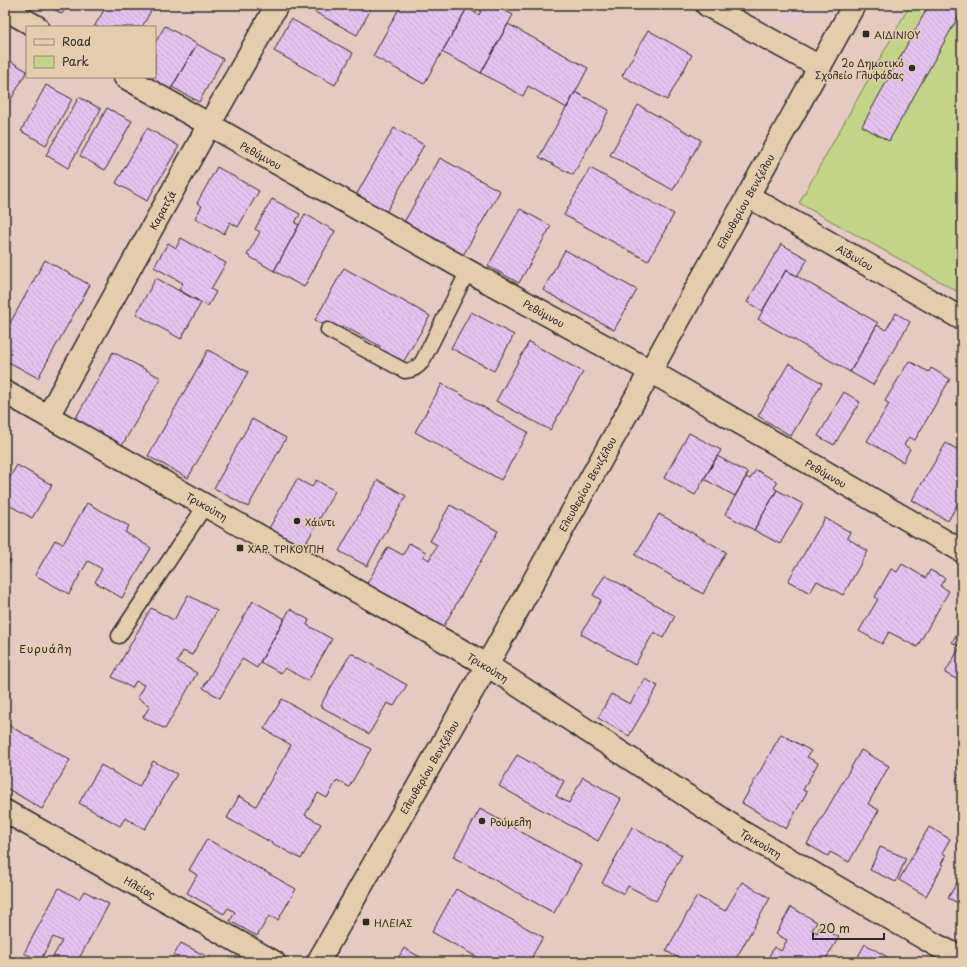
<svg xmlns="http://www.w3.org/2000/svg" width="967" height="967" viewBox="0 0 967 967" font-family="'Playpen Sans',sans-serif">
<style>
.built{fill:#e4c8cf}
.park{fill:#c3d488;stroke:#77805a}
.building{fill:url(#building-back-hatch);stroke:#2b2b2b}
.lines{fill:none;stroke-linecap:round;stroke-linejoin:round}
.service-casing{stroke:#2b2b2b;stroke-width:17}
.minor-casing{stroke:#2b2b2b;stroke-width:25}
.tertiary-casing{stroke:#2b2b2b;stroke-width:25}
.service{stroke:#e4cdad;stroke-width:14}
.minor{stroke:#e4cdad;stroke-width:22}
.tertiary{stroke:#e4cdad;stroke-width:22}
.poi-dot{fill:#2b2b2b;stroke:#e4cdad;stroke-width:1.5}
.labels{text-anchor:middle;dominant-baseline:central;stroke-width:3;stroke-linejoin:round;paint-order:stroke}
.poi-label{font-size:10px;fill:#2b2b2b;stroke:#e4cdad;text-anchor:start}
.street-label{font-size:10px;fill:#2b2b2b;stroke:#e4cdad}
.neighbourhood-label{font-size:11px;letter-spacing:1px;fill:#2b2b2b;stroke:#e4cdad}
</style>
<defs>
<pattern id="building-back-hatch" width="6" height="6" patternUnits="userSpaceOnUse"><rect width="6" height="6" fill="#e4c3ef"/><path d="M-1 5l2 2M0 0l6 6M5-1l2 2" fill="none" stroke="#c4a8cd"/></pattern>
</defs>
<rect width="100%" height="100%" fill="#e4cac1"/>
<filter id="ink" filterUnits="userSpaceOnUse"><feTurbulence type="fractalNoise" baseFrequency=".025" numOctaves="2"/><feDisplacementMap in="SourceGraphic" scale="8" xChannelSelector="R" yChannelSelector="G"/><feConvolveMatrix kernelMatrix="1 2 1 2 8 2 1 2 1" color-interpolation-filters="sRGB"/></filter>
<g filter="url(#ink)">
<path class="built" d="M761 5H811L798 26Z"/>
<path class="park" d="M910 5H962V294L799 203Z"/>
<path class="building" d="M47 5H67L62 14Z
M107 5H149L153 7 142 27H94Z
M302 5H373L357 35Z
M401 5H461L467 8 424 84 373 56Z
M484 5H494L513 15 481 73 442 52 467 8 479 15Z
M929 5H962V10L889 141 862 126Z
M291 19 353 53 335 85 274 51Z
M508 24 588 68 567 108 528 86 523 96 481 73Z
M165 26 197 44 168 94 136 77H155V43Z
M648 30 692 55 667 100 622 76Z
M197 44 223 59 199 102 172 87Z
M5 58 27 71 5 110Z
M46 85 72 99 46 145 21 131Z
M575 92 609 110 573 175 539 157Z
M79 97 101 109 68 168 46 155Z
M638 105 701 140 673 190 610 155Z
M107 108 132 121 105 170 80 156Z
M147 128 179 146 147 201 116 183Z
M394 128 424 145 384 216 354 199Z
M440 158 500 191 462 257 403 224Z
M217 167 259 191 238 227 230 222 224 234 195 218 202 206 197 203Z
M590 168 674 214 648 261 564 215Z
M272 199 300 214 295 223 299 225 274 271 247 255 260 232 255 229Z
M520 209 551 226 519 283 488 266Z
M305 214 335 231 304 287 274 271Z
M181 238 226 263 211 289 216 292 208 306 179 290 183 283 154 267 168 243 176 248Z
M781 244 808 259 797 276 786 270 762 311 747 302Z
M565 250 637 290 614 330 543 290Z
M45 260 90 285 38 378 5 360V332Z
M344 268 430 316 401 366 377 353 380 346 343 326 339 333 315 320Z
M786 270 878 323 850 372 758 319Z
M156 278 201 303 181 339 136 314Z
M471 312 514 335 494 371 451 348Z
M896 313 910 322 873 385 850 372 877 325 886 330Z
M529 342 583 372 550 430 496 401Z
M208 350 248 372 188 478 148 456Z
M113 352 161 378 120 449 73 423Z
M909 361 929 372 931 368 950 379 915 440 909 437 904 445 910 449 903 462 867 441 889 404 885 401Z
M789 363 822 383 791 436 758 416Z
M442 384 528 432 501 480 415 432Z
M844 392 860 402 834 445 818 436Z
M252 419 286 438 248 507 214 488Z
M689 433 721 450 695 495 664 478Z
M946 443 962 452V496L948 521 912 500Z
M717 456 748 473 735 496 704 479Z
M17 465 52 485 32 518 5 503V486Z
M756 470 778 482 774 488 777 490 754 530 725 514 746 477 750 479Z
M297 479 312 487 316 480 335 491 305 545 298 542 295 547 267 532Z
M378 480 406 496 367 566 339 551Z
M777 490 803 504 780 544 754 530Z
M87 503 129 526 125 532 151 548 122 598 95 582 102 569 88 561 69 594 35 575 55 540 63 544Z
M450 505 498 531 442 629 365 587 388 547 403 555 409 543 426 552 423 556 429 560 437 545 430 541Z
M659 514 726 552 703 594 635 555Z
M825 518 850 532 847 538 868 551 843 595 817 581 810 593 788 581Z
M5 558 11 561 5 571Z
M902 564 926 578 930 570 945 578 940 586 949 591 917 647 889 632 882 644 859 631 878 599 875 597 891 569 897 572Z
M605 575 675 616 663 638 654 632 635 665 581 634 601 600 593 595Z
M188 595 217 611 192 655 183 651 177 662 197 673 165 729 143 717 150 706 137 698 144 685 136 681 132 688 112 677 151 608 174 620Z
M253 601 285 619 257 668 242 659 220 698 203 688Z
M290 609 309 620 307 625 332 639 308 681 285 668 281 673 260 662Z
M962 625V682L945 673 960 647 952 642Z
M351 653 407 685 394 706 387 703 369 734 320 706Z
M645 679 658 686 629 736 598 718 611 694 630 704Z
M282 699 371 749 349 787 337 780 327 798 318 793 305 815 321 824 301 859 227 818 239 796 256 806 291 745 264 729Z
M8 725 70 760 42 809 5 787V731Z
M781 734 811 751 807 757 818 763 803 790 807 792 786 829 742 803Z
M861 750 889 766 868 804 879 810 849 862 830 852 828 856 807 844Z
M517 755 564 781 556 796 569 803 583 777 621 799 598 841 499 786Z
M153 761 177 774 145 829 125 818 120 826 79 803 101 765 139 787Z
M962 769V783L956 780Z
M480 809 581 865 554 913 453 857Z
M632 827 682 855 656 901 628 886 624 894 602 883Z
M929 827 950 839 942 853 946 855 941 864 943 865 926 896 899 880Z
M207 839 296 889 278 920 269 916 257 936 230 921 235 912 228 908 224 914 187 893 197 875 189 870Z
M880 847 906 858 896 882 870 870Z
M962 874V905L948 898Z
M742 882 770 898 734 962H686L666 951 697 896 725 911Z
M59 888 79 899 84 891 109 904 77 962H50L62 941 53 937 40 961 24 953Z
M456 889 543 937 529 962H486L432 932Z
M791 907 817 922 812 930 817 933 820 927 839 937 824 962H766L774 947 781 951 787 940 776 934Z
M181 943 217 962H170Z
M865 944 889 958 887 962H855Z
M404 948 429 962H396Z"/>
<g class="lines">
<defs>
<path id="service" d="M328 330 405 371C413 370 417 368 422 362L468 271
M119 636 205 506"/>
<path id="minor" d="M707 5 820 67
M5 9 37 27
M125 77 468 271 650 371 962 551
M748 196 962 319
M5 392 487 665 742 832 936 945 962 958
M48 416 209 125 277 5
M5 811 274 962"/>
<path id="tertiary" d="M318 962 487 665 854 5"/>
</defs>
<use href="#service" class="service-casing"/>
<use href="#minor" class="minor-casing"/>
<use href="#tertiary" class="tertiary-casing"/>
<use href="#service" class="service"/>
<use href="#minor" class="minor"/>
<use href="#tertiary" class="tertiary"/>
</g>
</g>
<g class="poi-dot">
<rect x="862" y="30" width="8" height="8" rx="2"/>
<circle cx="912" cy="68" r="4"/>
<circle cx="297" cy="521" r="4"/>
<rect x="236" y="544" width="8" height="8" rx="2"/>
<circle cx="482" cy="821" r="4"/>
<rect x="362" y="918" width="8" height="8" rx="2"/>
</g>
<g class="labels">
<g class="poi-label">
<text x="874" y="34">ΑΙΔΙΝΙΟΥ</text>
<text x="904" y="62" text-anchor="end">2ο Δημοτικό<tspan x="904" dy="12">Σχολείο Γλυφάδας</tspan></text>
<text x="305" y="521">Χάιντι</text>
<text x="248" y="548">ΧΑΡ. ΤΡΙΚΟΥΠΗ</text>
<text x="490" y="821">Ρούμελη</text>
<text x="374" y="922">ΗΛΕΙΑΣ</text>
</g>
<g class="street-label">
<text transform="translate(261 155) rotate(29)">Ρεθύμνου</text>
<text transform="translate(745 201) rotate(-61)">Ελευθερίου Βενιζέλου</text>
<text transform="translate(162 210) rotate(-61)">Καρατζά</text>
<text transform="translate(855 257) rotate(30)">Αϊδινίου</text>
<text transform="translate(544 313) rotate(29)">Ρεθύμνου</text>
<text transform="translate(826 473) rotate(30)">Ρεθύμνου</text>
<text transform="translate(587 484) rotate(-61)">Ελευθερίου Βενιζέλου</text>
<text transform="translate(207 506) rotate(30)">Τρικούπη</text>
<text transform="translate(488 667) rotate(32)">Τρικούπη</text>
<text transform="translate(429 767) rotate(-60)">Ελευθερίου Βενιζέλου</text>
<text transform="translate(761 843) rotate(31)">Τρικούπη</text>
<text transform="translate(140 887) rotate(29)">Ηλείας</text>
</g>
<g class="neighbourhood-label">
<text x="46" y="648">Ευρυάλη</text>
</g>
</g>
<rect width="967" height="967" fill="none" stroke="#e4cdad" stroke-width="20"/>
<rect x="10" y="10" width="947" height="947" fill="none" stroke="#2b2b2b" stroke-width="1.5" filter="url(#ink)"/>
<rect x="26" y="26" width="130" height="52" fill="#e4cdad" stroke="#9a8c79"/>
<rect x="34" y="39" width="20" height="6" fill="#e4cdad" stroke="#9a8c79"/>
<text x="62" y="46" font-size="12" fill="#2b2b2b">Road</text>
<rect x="34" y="56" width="20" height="12" fill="#c3d488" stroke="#9a8c79"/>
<text x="62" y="66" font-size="12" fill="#2b2b2b">Park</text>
<path d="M813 933v6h71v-6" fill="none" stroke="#2b2b2b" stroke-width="2"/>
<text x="819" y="933" font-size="12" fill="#2b2b2b" stroke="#e4cdad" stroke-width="3" paint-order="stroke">20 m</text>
</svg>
